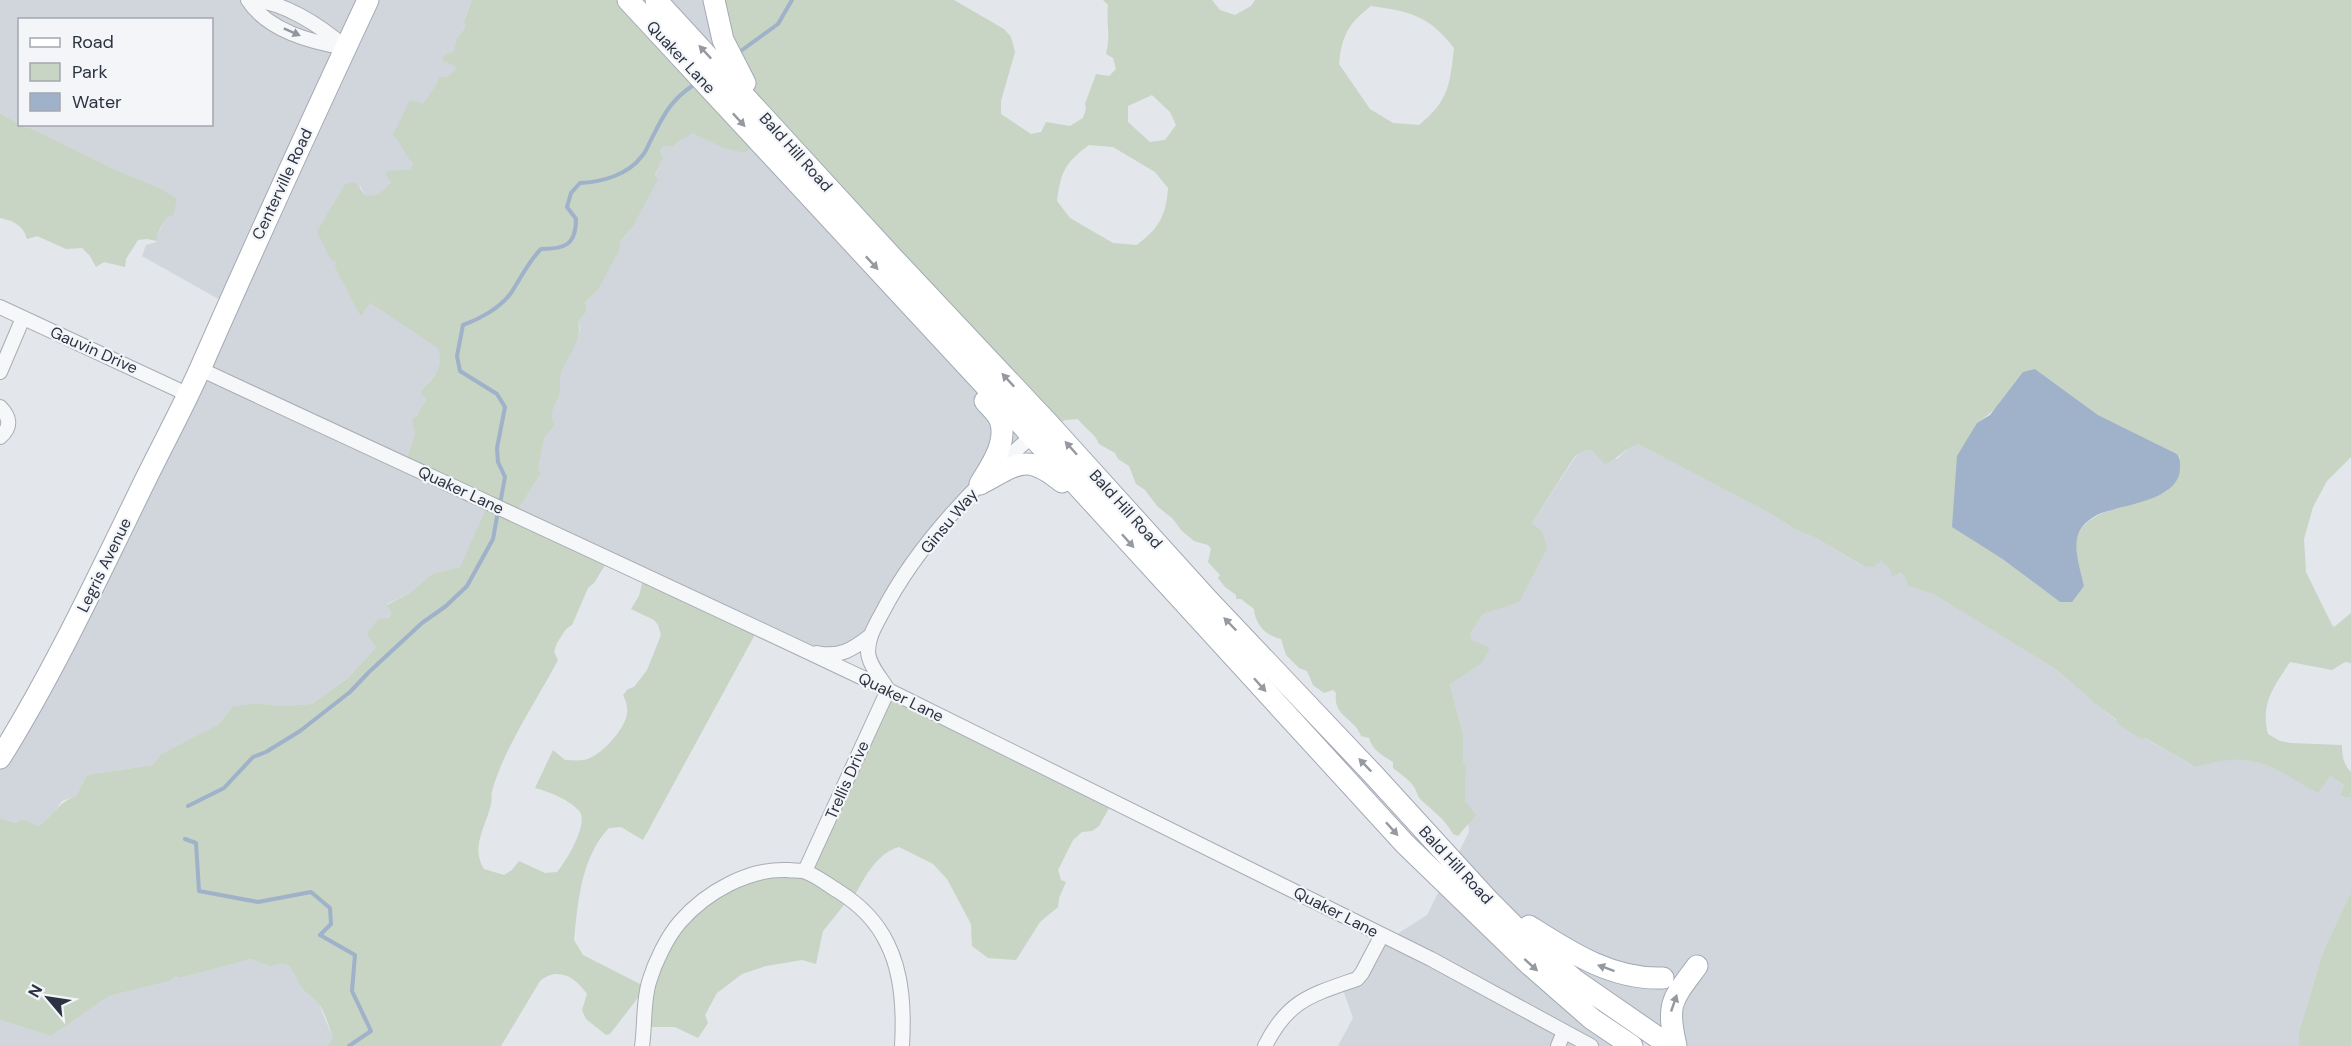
<svg xmlns="http://www.w3.org/2000/svg" width="2351" height="1046" viewBox="0 0 2351 1046" font-family="'DM Sans',sans-serif">
<style>
.built{fill:#d1d5dc;fill-rule:evenodd}
.green{fill:#c8d4c4;fill-rule:evenodd}
.water{fill:#9fb2c9}
.lines{fill:none;stroke-linecap:round;stroke-linejoin:round}
.stream{stroke:#9fb2c9;stroke-width:4}
.minor-casing{stroke:#a8adb5;stroke-width:16}
.primary-casing{stroke:#a3aab6;stroke-width:23}
.minor{stroke:#f6f7f9;stroke-width:14}
.primary{stroke:#fff;stroke-width:21}
.oneway{fill:#90959e}
.oneway2{fill:#9599a0}
.labels{text-anchor:middle;dominant-baseline:central;stroke-width:4.5;stroke-linejoin:round;paint-order:stroke}
.street-label{font-size:16px;fill:#2b3342;stroke:#f3f5f8}
</style>
<rect width="100%" height="100%" fill="#e3e6eb"/>
<path class="built" d="M0 0H472L464 19 465 28 456 39 454 51 445 55 441 60 454 65 456 68 447 77H439L437 83 400 142 414 163 411 170 391 182 381 194 374 197 365 195 360 186 336 262 361 317 370 303 438 347 442 359 438 371 420 392 426 400 421 407 417 416 415 433 405 463 488 507 460 567 432 574 410 593 387 604 391 612 376 647 348 678 312 704 280 706 255 703 231 708 219 724 161 754 153 765 87 775 76 796 62 801 50 819 39 826 22 819 16 823 0 818V752L20 718 222 301 142 256 146 245 157 242 156 237 176 199 162 189 116 170 30 128H25L0 113ZM20 20H212V124H20Z
M626 0H713L1037 415 988 478 941 526 866 640 820 652 516 513 541 473 538 468 541 449 552 421V411L560 389 559 381 567 356 578 337 580 328 578 322 587 311 585 302 598 290 620 241 632 228 663 158 660 151 664 146 673 147 679 141 693 132 721 147Z
M1638 444 1773 515 1794 529 1816 538 1862 566 1881 561 1905 577 1908 586 1931 592 2057 670 2099 707 2143 740 2144 738 2196 767 2221 759 2252 760 2279 770 2330 776 2344 785 2340 796 2351 798V892L2323 952 2299 1032V1046H1672L1604 1012 1602 1013 1604 1017 1631 1046H1338L1353 1018 1343 990 1379 938H1391L1427 915 1469 832 1463 778 1467 767 1463 761V734L1450 683 1481 664 1486 646 1472 640 1470 634 1483 614 1519 601 1547 549 1532 523 1576 456 1585 451 1592 450 1617 459 1632 445Z
M251 959 271 967 278 963H283L297 973 301 986 318 1002 333 1038 327 1046H0V1020L51 1036 109 996 170 981 176 976 180 978Z"/>
<path class="green" d="M472 0H626L756 143 745 153 721 147 693 133 679 141 673 147 664 146 660 151 663 158 655 175 658 179 632 228 620 241V248L598 290 585 302 587 311 578 322C584 341 563 360 560 379 559 383 561 386 560 389 559 402 546 412 555 425 541 436 542 453 538 468L541 473 516 513 608 560 594 583 588 588 572 625 566 629 557 643 554 652 558 660C537 700 504 748 492 791 491 796 492 800 491 804 486 827 470 847 484 869L504 875 512 870 519 861 545 873 557 872C566 862 588 825 580 812 572 801 548 791 535 788L553 750 565 760C571 760 578 761 584 760 599 758 626 729 627 713 628 707 626 701 623 695L628 689 634 687 647 670 661 635 658 625 654 620 631 609 639 596 644 576 758 629 643 840 621 827 609 828C581 857 578 902 574 940L583 955 646 987 662 947 719 889 802 870 887 690 1112 803 1099 826 1092 831 1082 832 1073 840 1058 870 1061 880 1066 882 1059 898 1058 907 1040 922 1016 960 988 958 972 946 971 924 947 879 933 864 899 847C876 853 863 880 853 899L848 900 823 931 816 964 802 960 766 966 742 974 717 993 705 1015 708 1023 698 1038 675 1027H645L644 990 610 1034 606 1035 586 1019 582 1010 587 994C576 977 557 966 540 981L501 1046H327L333 1038C329 1027 325 1012 318 1003 313 996 305 993 301 986 294 973 288 956 271 967L251 959 180 978 176 976 170 981 109 996 51 1036 0 1020V818L16 823 22 819 39 826C55 815 57 803 76 796L87 775 153 765 161 754 219 724 232 707 255 703 280 706 312 704 348 678 376 647 367 634 378 619 389 618 391 612 387 605 410 593 432 574 460 567 487 507 405 463 415 433 412 419 417 416 421 407 426 400 420 392C433 377 445 369 438 348L370 303 361 317 335 267 336 262 331 260 317 232 345 184 355 182 365 195C379 198 382 192 391 182L386 175 388 171 411 170 413 163C403 154 403 144 393 135L410 100 423 104 437 83 439 77H447L456 68 453 65 441 60 445 55 454 51 456 39 465 28 464 20Z
M713 0H954L1004 29 1011 37 1015 52 1001 101V114L1031 134 1041 132 1046 122 1070 126 1083 118 1086 109 1085 104 1096 74 1109 76 1116 69 1113 58 1106 54C1111 35 1106 24 1108 5L1103 0H1212L1220 10 1235 15 1251 6 1255 0H2351V457L2327 481 2313 507 2304 539 2306 572 2332 625 2334 627 2351 613V663L2345 662 2332 670 2290 662C2274 687 2260 703 2268 734L2280 741 2290 743 2342 745C2342 755 2343 764 2351 772V798L2340 796 2344 785 2330 776 2318 793C2270 765 2252 750 2196 767L2145 738 2143 740 2118 724 2116 719 2099 707 2057 670 1932 593 1908 586 1905 577 1900 573 1892 576 1890 568 1881 561 1873 567 1863 566 1816 538 1794 529 1773 515 1638 444C1626 447 1618 459 1605 464L1592 450 1585 451 1575 456 1532 523 1543 533 1547 549 1519 602 1483 614 1470 634 1472 640 1487 646 1489 650 1481 664 1450 684 1463 734V761L1467 767C1463 779 1466 789 1465 801L1476 815 1458 836 1453 834C1445 819 1433 811 1421 800 1417 796 1417 791 1414 787 1410 780 1399 773 1393 768V762C1382 755 1373 751 1369 738L1361 736C1354 717 1333 717 1336 693L1333 690 1324 693 1313 685 1307 671 1299 668 1286 655 1281 639C1266 636 1255 624 1254 609L1241 599H1236V595L1225 587 1218 578 1220 575 1208 562 1211 549 1208 545 1194 541 1182 531 1173 519 1157 506 1145 490 1136 484 1129 466 1118 459 1115 453 1099 444C1096 434 1084 428 1078 419L1065 420 1047 430 762 110ZM1371 6C1409 11 1430 16 1454 48 1450 84 1449 101 1419 125L1393 123 1370 109 1339 64C1342 35 1348 24 1371 6ZM1152 95 1170 112 1176 125 1165 140 1150 142 1128 122V106ZM1089 145 1113 147 1155 172 1168 188C1166 216 1159 228 1137 245L1113 243 1070 218 1057 201C1061 171 1065 163 1089 145ZM2035 369 2098 415 2177 454 2180 458 2167 491C2141 504 2076 509 2076 545 2076 558 2081 573 2084 586L2060 602 2001 558 1977 423C1997 410 2017 386 2035 369Z
M0 113 25 128H30L116 170 162 189 177 199 173 216H168C163 223 156 233 157 241L147 239 138 240 126 259 125 267 104 262 96 267 90 256 82 248 66 249 37 236 27 239C23 225 14 221 0 218Z
M2351 892V1046H2299V1032L2323 952Z"/>
<path class="water" d="M2035 369 2098 415 2177 454C2180 458 2180 461 2180 467 2181 502 2120 504 2097 515 2088 520 2081 526 2078 535 2073 549 2081 571 2084 586L2072 602H2060L2001 558 1952 527 1957 456 1977 423 1990 415 2023 372Z"/>
<g class="lines">
<path class="stream" d="M738 53 778 24 792 0
M500 504 505 477 498 462 497 448 505 407 497 394 460 371 457 356 463 325C480 319 500 308 511 293 521 278 528 262 541 249 565 249 576 245 576 219L567 207 571 193 580 183C602 182 628 175 642 156 646 152 648 145 651 140 663 116 670 101 692 86
M188 806 224 788 253 757 266 752 300 731 350 692 369 672 422 623 446 606 467 586 493 539 498 511
M185 839 196 843 199 891 258 902 311 892 330 908 331 924 320 935 355 955 352 991 371 1031 349 1046"/>
<defs>
<path id="minor" d="M248 0C268 31 311 42 346 48
M248 0C282 0 321 26 346 48
M0 307 187 394
M200 369C429 476 660 581 888 690L1431 959 1591 1046
M0 372 23 318
M0 407C10 417 12 427 0 437
M817 653C840 658 853 649 870 636
M887 688C880 677 869 665 868 652 868 637 875 626 882 613 917 545 978 481 1037 432
M805 871 888 690
M642 1046C645 1026 643 1002 649 982 655 962 667 937 680 922 706 892 749 868 788 870 794 871 801 870 806 872 817 876 828 885 838 891 859 904 876 920 887 943 903 974 904 1012 902 1046
M1265 1046C1288 1000 1311 995 1357 979L1362 973 1382 935
M1558 1046 1564 1032"/>
<path id="primary" d="M628 0 1032 436 1405 844 1529 964 1592 1019 1632 1046
M656 0 893 258 1048 423 1209 601 1372 773 1489 901 1528 940 1576 981 1670 1046
M714 0 723 40 745 83
M980 484C991 466 1008 442 1000 420 997 413 990 407 985 401
M980 484C1018 464 1026 452 1062 482
M0 758C53 673 95 583 139 493 159 451 182 410 201 367 255 244 311 122 368 0
M1529 926C1570 952 1612 980 1663 978
M1676 1046C1666 1003 1672 1000 1697 966"/>
</defs>
<use href="#minor" class="minor-casing"/>
<use href="#primary" class="primary-casing"/>
<use href="#minor" class="minor"/>
<use href="#primary" class="primary"/>
</g>
<defs><path id="oneway-solid" d="M-6-.8H1V-3.2L6.5 0L1 3.2V.8H-6Z" transform="scale(1.5)"/></defs>
<use class="oneway" href="#oneway-solid" transform="translate(292 32) rotate(24)"/>
<g class="oneway2">
<use href="#oneway-solid" transform="translate(705 52) rotate(-133)"/>
<use href="#oneway-solid" transform="translate(739 120) rotate(47)"/>
<use href="#oneway-solid" transform="translate(872 263) rotate(47)"/>
<use href="#oneway-solid" transform="translate(1008 380) rotate(-133)"/>
<use href="#oneway-solid" transform="translate(1071 448) rotate(-132)"/>
<use href="#oneway-solid" transform="translate(1128 541) rotate(48)"/>
<use href="#oneway-solid" transform="translate(1230 624) rotate(-134)"/>
<use href="#oneway-solid" transform="translate(1260 685) rotate(48)"/>
<use href="#oneway-solid" transform="translate(1365 765) rotate(-134)"/>
<use href="#oneway-solid" transform="translate(1392 829) rotate(48)"/>
<use href="#oneway-solid" transform="translate(1531 965) rotate(42)"/>
<use href="#oneway-solid" transform="translate(1606 968) rotate(-160)"/>
<use href="#oneway-solid" transform="translate(1674 1003) rotate(-71)"/>
</g>
<g class="labels">
<g class="street-label">
<text transform="translate(681 57) rotate(47)">Quaker Lane</text>
<text transform="translate(796 152) rotate(48)">Bald Hill Road</text>
<text transform="translate(282 184) rotate(-65)">Centerville Road</text>
<text transform="translate(94 350) rotate(24)">Gauvin Drive</text>
<text transform="translate(461 490) rotate(25)">Quaker Lane</text>
<text transform="translate(1126 509) rotate(48)">Bald Hill Road</text>
<text transform="translate(949 521) rotate(-50)">Ginsu Way</text>
<text transform="translate(104 565) rotate(-64)">Legris Avenue</text>
<text transform="translate(901 697) rotate(26)">Quaker Lane</text>
<text transform="translate(847 780) rotate(-66)">Trellis Drive</text>
<text transform="translate(1456 865) rotate(47)">Bald Hill Road</text>
<text transform="translate(1336 912) rotate(27)">Quaker Lane</text>
</g>
</g>
<rect x="18" y="18" width="195" height="108" fill="#f3f5f8" stroke="#a3a7af" stroke-width="1.5"/>
<rect x="30" y="38" width="30" height="9" fill="#ffffff" stroke="#a3a7af" stroke-width="1.5"/>
<text x="72" y="48" font-size="18" fill="#2b3342">Road</text>
<rect x="30" y="63" width="30" height="18" fill="#c8d4c4" stroke="#a3a7af" stroke-width="1.5"/>
<text x="72" y="78" font-size="18" fill="#2b3342">Park</text>
<rect x="30" y="93" width="30" height="18" fill="#9fb2c9" stroke="#a3a7af" stroke-width="1.5"/>
<text x="72" y="108" font-size="18" fill="#2b3342">Water</text>
<g transform="translate(48 998) rotate(299)" stroke="#f3f5f8" stroke-width="4.5" paint-order="stroke">
<path d="M0-4.5L10 22L0 15L-10 22Z" fill="#2b3342"/>
<text y="-9" font-size="16" font-weight="bold" text-anchor="middle" fill="#2b3342">N</text>
</g>
</svg>
